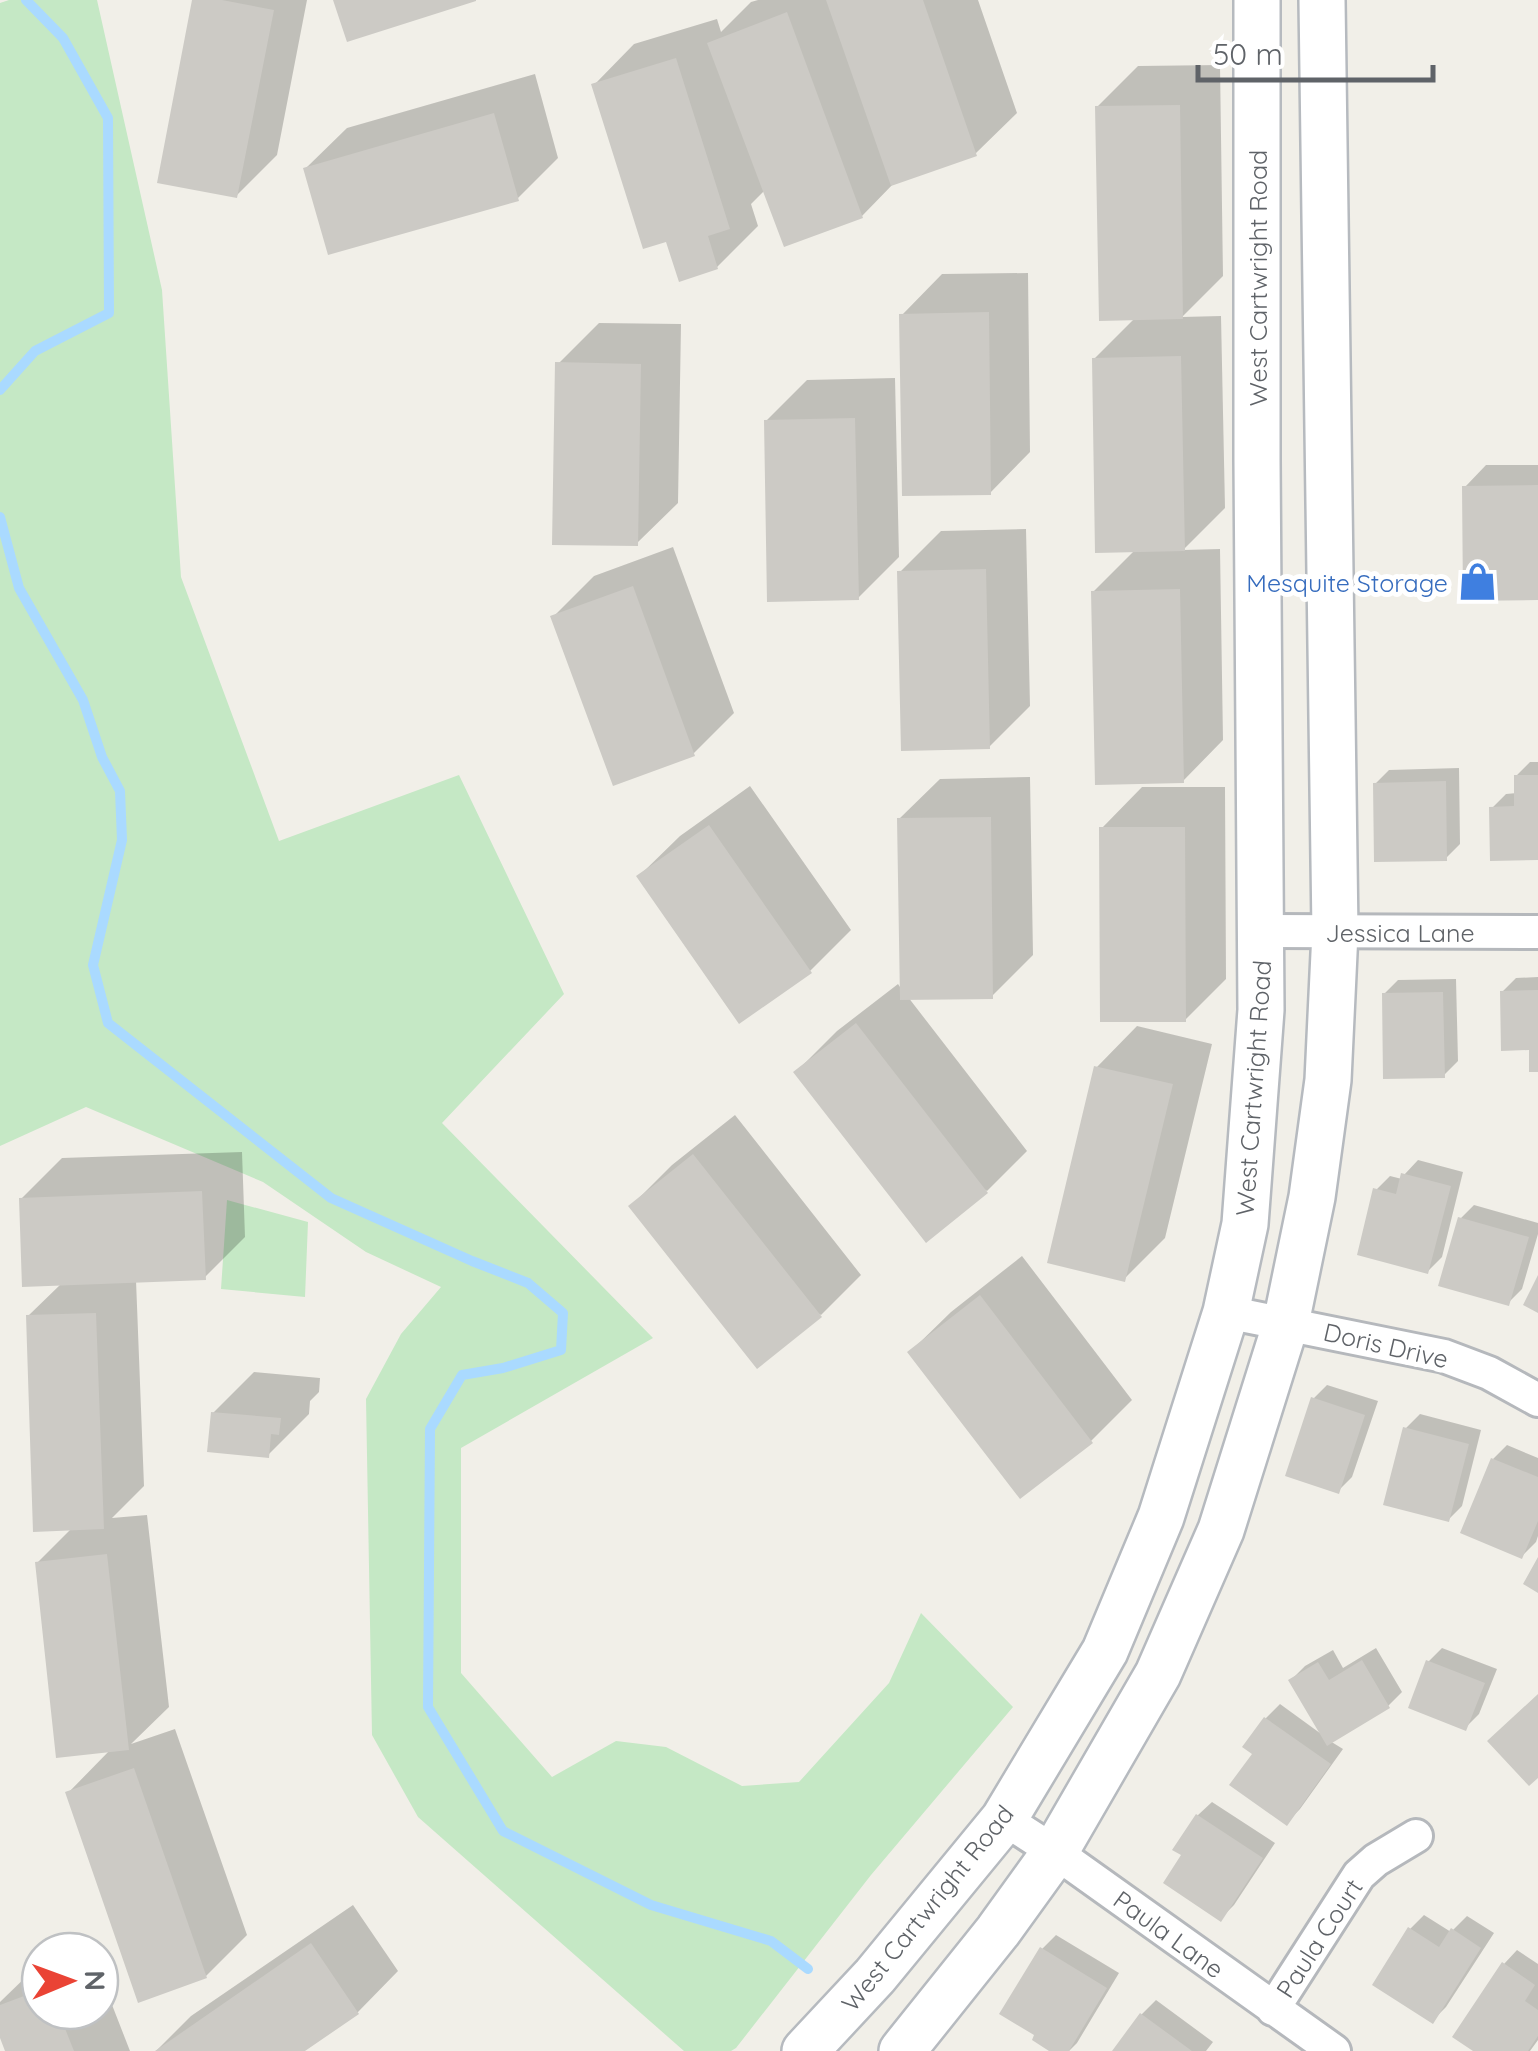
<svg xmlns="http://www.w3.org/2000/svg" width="1538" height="2051" viewBox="0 0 1538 2051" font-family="Quicksand,sans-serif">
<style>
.green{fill:#c5e8c5}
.shadow{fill:#0003}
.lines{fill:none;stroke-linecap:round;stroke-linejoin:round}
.stream{stroke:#aadaff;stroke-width:10}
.building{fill:#cccac5}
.street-casing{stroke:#b5b8bc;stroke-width:38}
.secondary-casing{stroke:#b6babf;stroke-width:50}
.street{stroke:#fff;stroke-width:32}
.secondary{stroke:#fff;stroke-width:45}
.labels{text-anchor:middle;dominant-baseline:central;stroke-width:10;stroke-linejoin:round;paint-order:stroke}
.street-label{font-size:25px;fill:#5f6368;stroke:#fff}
.shop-label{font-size:25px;fill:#366cbe;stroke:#fff;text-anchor:end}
</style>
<rect width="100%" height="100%" fill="#f1efe8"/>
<path class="green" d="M9 0H97L162 290 181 577 279 841 459 775 564 994 442 1123 653 1338 461 1448V1673L552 1777 616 1741 666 1747 742 1786 799 1782 889 1683 921 1613 1013 1707 871 1875 736 2048 731 2051H684L418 1817 372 1735 366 1399 401 1334 441 1287 366 1252 263 1182 86 1107 0 1146V3Z
M227 1200 308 1222 305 1297 221 1289Z"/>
<path class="shadow" d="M194 0H307L277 155 237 195Z
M758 0H978L1017 113 976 153 896 181 862 216 765 190 751 204 758 226 717 267 668 239 594 85 634 44 717 19 721 32 751 2Z
M1220 65 1223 276 1182 317 1221 316 1225 508 1183 550 1220 549 1223 740 1183 781 1093 592 1135 550 1094 359 1135 318 1097 107 1138 66Z
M535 74 558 158 517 199 306 168 347 128Z
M1028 273 1030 452 990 493 902 315 942 274Z
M599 323 681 324 678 503 637 543 558 364Z
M895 378 899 557 858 598 766 421 807 380Z
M1486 465H1538V598L1465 487Z
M1026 529 1030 706 989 747 900 572 941 531Z
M673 547 734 713 693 754 553 617 594 576Z
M1530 762H1538V858L1492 808 1506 794 1517 793 1516 776Z
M1459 768 1460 844 1446 858 1375 784 1389 770Z
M1030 777 1033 955 992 996 908 997 1027 1151 987 1191 796 1072 837 1031 898 984 902 990 899 819 940 779Z
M750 786 851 930 810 971 639 876 680 836Z
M1142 787H1225L1226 979 1185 1020 1102 828Z
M1538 977V1069L1532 1048 1502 992 1516 978Z
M1456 979 1458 1061 1444 1075 1384 994 1398 980Z
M1137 1026 1212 1044 1165 1238 1124 1279 1097 1067Z
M735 1115 861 1275 821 1315 631 1206 672 1165Z
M242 1152 245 1237 204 1278 136 1280 144 1486 112 1518 147 1515 169 1707 131 1744 175 1729 247 1935 206 1976 68 1793 111 1749 37 1563 72 1528 28 1316 62 1283 21 1199 62 1158Z
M1418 1160 1463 1172 1442 1257 1428 1271 1376 1190 1390 1176 1402 1179 1404 1175Z
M1474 1205 1538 1223V1234L1522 1289 1508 1303 1460 1219Z
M1022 1256 1132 1400 1091 1441 1021 1496 910 1352 951 1312Z
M254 1372 320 1378 319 1392 310 1401 309 1414 268 1455 213 1413Z
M1327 1385 1378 1401 1352 1477 1338 1491 1313 1399Z
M1420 1414 1481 1430 1462 1506 1448 1520 1406 1428Z
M1507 1445 1538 1458V1536L1536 1542 1522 1556 1493 1459Z
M1376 1648 1402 1692 1388 1706 1330 1741 1343 1749 1300 1809 1286 1823 1255 1753 1266 1718 1280 1704 1324 1736 1291 1680 1305 1666 1333 1650 1343 1668Z
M1442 1648 1497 1669 1479 1714 1465 1728 1428 1662Z
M1212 1802 1275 1843 1234 1905 1220 1919 1184 1855 1198 1815Z
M353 1905 398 1971 358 2012 301 2051H156L191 2016Z
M1424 1915 1451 1932 1467 1916 1494 1933 1446 2007 1432 2021 1410 1929Z
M1056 1935 1119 1973 1077 2043 1069 2051H1054L1038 2034 1042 1949Z
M1517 1950 1538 1964V2040L1530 2051H1477L1504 1964Z
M40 1967V2011H100V1974L130 2051H8L0 2031V2002L33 1970Z
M1156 2000 1213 2042 1206 2051H1115L1142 2014Z"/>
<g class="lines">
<path class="stream" d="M0 390 35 351 109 313 108 118 63 38 26 0
M0 517 19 588 83 700 102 757 120 791 122 840 93 965 108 1023 331 1198 472 1261 528 1283 563 1313 561 1350 503 1368 462 1375 430 1429 428 1707 503 1831 651 1905 771 1941 808 1969"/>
</g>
<path class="building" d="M192 0H222L274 10 237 198 157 183Z
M333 0H476V1L347 42Z
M826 0H923L977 156 891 186Z
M787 12 863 218 784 247 707 43Z
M676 58 730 229 708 236 718 269 679 282 666 242 643 249 591 84Z
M1180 105 1183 319 1099 321 1095 106Z
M494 113 519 201 328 255 303 168Z
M989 312 991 495 902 496 899 314Z
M1181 356 1185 551 1095 553 1092 358Z
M555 362 641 364 638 546 552 545Z
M855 418 859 600 767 602 764 420Z
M1538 485V600L1463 601 1462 486Z
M986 569 990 749 901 751 897 571Z
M633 586 695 756 613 786 550 616Z
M1180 589 1184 783 1095 785 1091 591Z
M1514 775H1538V860L1490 861 1489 807 1514 806Z
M1446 781 1447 861 1374 862 1373 783Z
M991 817 993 999 900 1000 897 818Z
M709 825 812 973 739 1024 636 876Z
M1099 827H1185L1186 1022H1100Z
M1538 990V1072H1529V1050L1501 1051 1500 991Z
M1443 992 1445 1078 1383 1079 1382 993Z
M856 1023 988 1193 926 1243 793 1072Z
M1094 1066 1173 1084 1125 1282 1047 1263Z
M693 1154 822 1317 757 1369 628 1206Z
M1401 1173 1451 1186 1428 1274 1357 1255 1373 1188 1396 1194Z
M202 1191 206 1280 22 1287 19 1198Z
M1458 1217 1529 1237 1509 1306 1438 1286Z
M1538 1275V1313L1523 1305Z
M980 1295 1093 1443 1020 1499 907 1352Z
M96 1313 104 1529 33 1532 26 1315Z
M1311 1397 1365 1415 1339 1494 1285 1476Z
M211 1412 281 1418 279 1435 271 1434 269 1458 207 1452Z
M1403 1427 1469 1444 1449 1522 1383 1505Z
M1491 1458 1538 1477V1521L1522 1559 1460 1533Z
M107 1554 129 1750 56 1758 35 1562Z
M1538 1557V1593L1523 1584Z
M1362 1660 1390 1708 1327 1746 1288 1680 1318 1662 1329 1680Z
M1426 1660 1485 1683 1466 1731 1408 1708Z
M1538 1694V1778L1529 1786 1487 1741Z
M1264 1717 1331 1764 1287 1826 1229 1785 1252 1754 1242 1747Z
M134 1768 207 1978 138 2003 65 1792Z
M1196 1814 1263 1858 1221 1922 1163 1883 1181 1855 1172 1850Z
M1408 1927 1439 1947 1451 1928 1481 1948 1433 2024 1372 1985Z
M311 1943 359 2014 305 2051H155Z
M1040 1947 1107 1988 1069 2051H1049L1032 2040 1034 2035 999 2014Z
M1502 1962 1535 1985 1525 2001 1538 2010V2036L1528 2051H1473L1452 2037Z
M40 1990V2011H58L74 2051H5L0 2038V2005Z
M1140 2013 1192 2051H1112Z"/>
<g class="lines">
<defs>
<path id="street" d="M1262 931 1538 932
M1226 1312 1444 1356 1489 1373 1538 1400
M1004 1819 1055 1852 1334 2051
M1273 2009 1359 1875 1376 1860 1416 1836"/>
<path id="secondary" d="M805 2051 875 1976 1004 1819 1105 1651 1161 1517 1226 1312 1245 1224 1261 1010 1257 460V0
M902 2051 998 1931 1055 1852 1158 1674 1221 1530 1286 1323 1312 1197 1328 1080 1335 932 1322 0"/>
</defs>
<use href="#street" class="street-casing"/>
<use href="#secondary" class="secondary-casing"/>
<use href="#street" class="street"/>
<use href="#secondary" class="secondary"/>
</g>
<defs>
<symbol id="shop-bare" viewBox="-9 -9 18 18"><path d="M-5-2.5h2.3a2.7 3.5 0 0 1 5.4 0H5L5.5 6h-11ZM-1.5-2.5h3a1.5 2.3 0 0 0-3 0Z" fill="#3f7fe0" stroke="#fff" stroke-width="2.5" paint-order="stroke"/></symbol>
</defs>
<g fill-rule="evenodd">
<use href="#shop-bare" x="1450" y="554" width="55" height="55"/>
</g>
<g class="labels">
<g class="street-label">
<text transform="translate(1257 278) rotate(-90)">West Cartwright Road</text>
<text x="1400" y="932">Jessica Lane</text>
<text transform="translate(1253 1088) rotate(-86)">West Cartwright Road</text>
<text transform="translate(1386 1345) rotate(13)">Doris Drive</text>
<text transform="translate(927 1908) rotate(-51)">West Cartwright Road</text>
<text transform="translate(1169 1934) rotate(36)">Paula Lane</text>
<text transform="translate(1319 1938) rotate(-57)">Paula Court</text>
</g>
<g class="shop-label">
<text x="1448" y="582">Mesquite Storage</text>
</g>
</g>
<g transform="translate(70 1981) rotate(89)"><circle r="48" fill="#ffffff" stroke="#bfc1c3" stroke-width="2.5"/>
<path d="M0-8L18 38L0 25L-18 38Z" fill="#ea4335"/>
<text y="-15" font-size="28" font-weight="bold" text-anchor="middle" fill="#5f6368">N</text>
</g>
<path d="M1198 65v15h235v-15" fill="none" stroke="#5f6368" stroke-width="5"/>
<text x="1213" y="65" font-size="30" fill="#5f6368" stroke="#ffffff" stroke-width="8" paint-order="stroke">50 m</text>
</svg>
